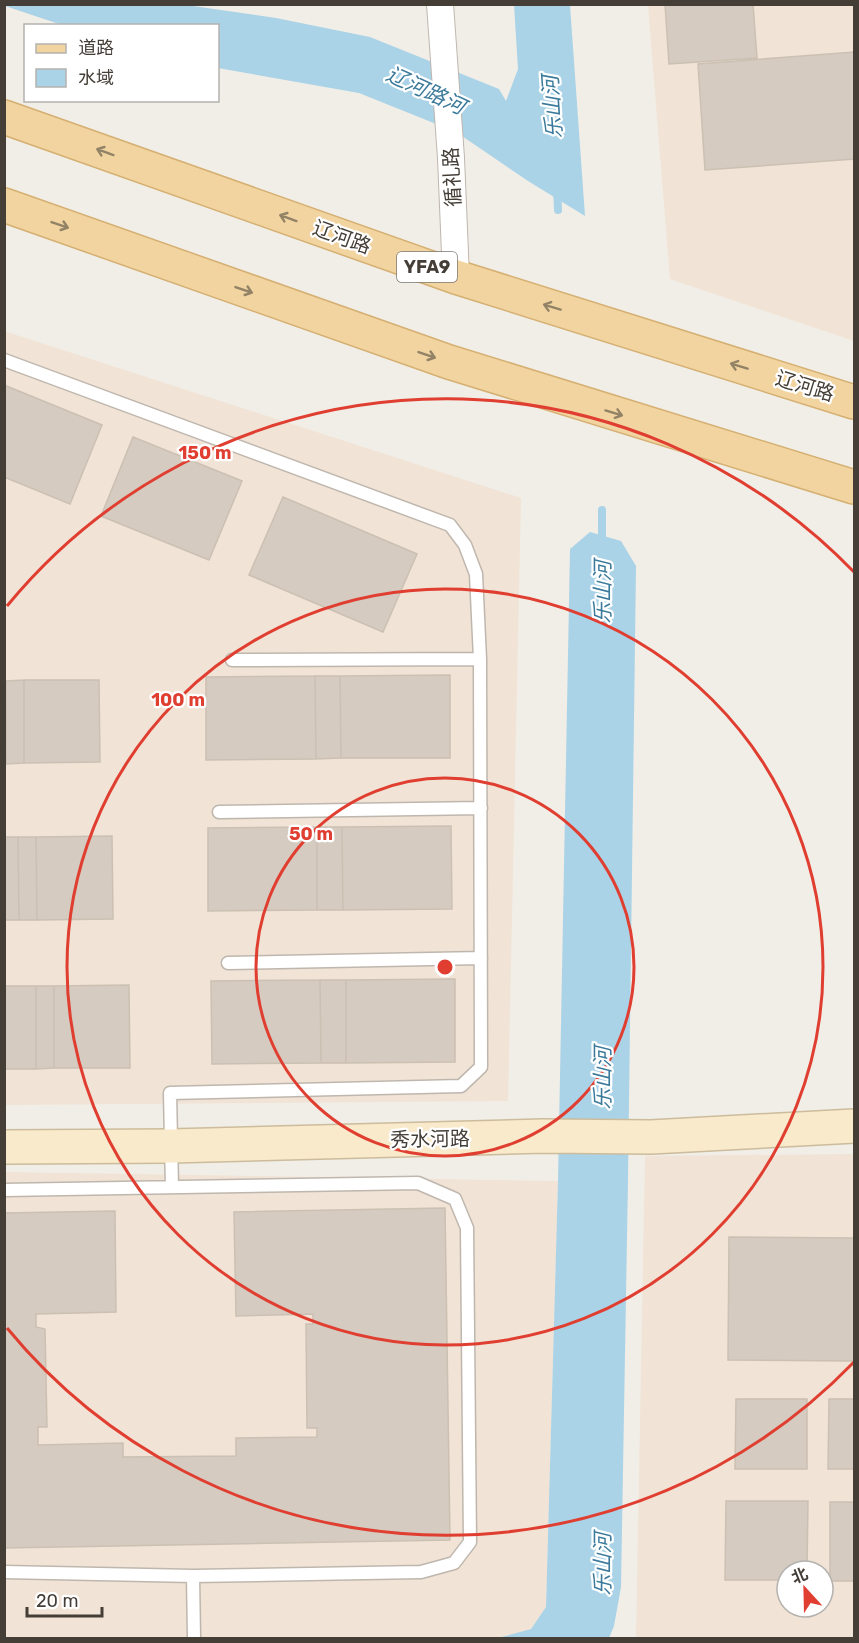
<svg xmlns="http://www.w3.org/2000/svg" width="859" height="1643" viewBox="0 0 859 1643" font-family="Rubik,'Noto Sans SC',sans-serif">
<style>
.commercial{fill:#f1e3d5;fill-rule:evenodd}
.water{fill:#abd3e7}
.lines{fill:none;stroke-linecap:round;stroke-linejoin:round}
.stream{stroke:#abd3e7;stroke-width:8}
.building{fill:#d5cbc1;stroke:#cbc0b2;stroke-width:1.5}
.lane-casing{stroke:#bfb7ae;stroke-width:15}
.street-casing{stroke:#bfb7ae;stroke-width:28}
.secondary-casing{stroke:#ccbc9c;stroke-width:36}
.primary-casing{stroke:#d5b072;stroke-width:36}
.lane{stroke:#fff;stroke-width:12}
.street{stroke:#fff;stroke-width:26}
.secondary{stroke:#f8eacb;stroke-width:33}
.primary{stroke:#f2d4a0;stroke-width:33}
.oneway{stroke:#928266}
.ring{fill:none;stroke:#e03e30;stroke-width:3}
.labels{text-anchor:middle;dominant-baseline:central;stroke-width:4.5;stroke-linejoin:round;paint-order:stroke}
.shield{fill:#fff;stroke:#7c7873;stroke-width:1.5}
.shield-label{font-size:18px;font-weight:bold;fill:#443e37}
.street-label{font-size:20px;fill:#443e37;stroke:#fff}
.water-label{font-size:21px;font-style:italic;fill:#3b7a9b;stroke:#fff}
.centre{fill:#e03e30;stroke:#fff;stroke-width:3}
.ring-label{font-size:18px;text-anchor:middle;font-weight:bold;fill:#e03e30;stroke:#fff;stroke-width:4.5;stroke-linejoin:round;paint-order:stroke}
</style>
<rect width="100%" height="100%" fill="#f1eee7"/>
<path class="commercial" d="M648 5H854V341L670 279Z
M4 331 521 498 508 1101 5 1105Z
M854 1154V1638H636L645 1156ZM787 1571H823V1607H787Z
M5 1172 558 1181 546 1607 531 1629 498 1638H5Z"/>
<path class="water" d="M5 4H179L276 18 370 37 499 89 506 101 518 69 514 5H570L585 216 528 181 456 132 359 93 218 68V26L62 25 5 6Z
M590 532 621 541 636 566 628 1180 621 1587 614 1626 609 1638H498L531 1629 546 1607 558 1181 570 549Z"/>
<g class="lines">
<path class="stream" d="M557 189 558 210
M602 510V545"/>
</g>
<path class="building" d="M665 4H753L757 58 669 64Z
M854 52V159L705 170 698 64Z
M4 385 102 425 70 504 4 477Z
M133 437 242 481 209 560 101 516Z
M283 497 417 554 383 632 249 575Z
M450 675V758H341L340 676Z
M315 676 316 759 206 760V677Z
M315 676H340L341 758 316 759Z
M24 680V763L6 764V681Z
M24 680H99L100 762 24 763Z
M4 681 6 764H4Z
M451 826 452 909 343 910 342 827Z
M317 827H342L343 910H317Z
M317 827V910L208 911V828Z
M112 836 113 919 37 920 36 837Z
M4 837H18L19 920H4Z
M18 837H36L37 920H19Z
M455 979V1062L346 1063V980Z
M320 980H346V1063H321Z
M320 980 321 1063 212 1064 211 981Z
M129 985 130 1068H54V986Z
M4 986H36V1069H4Z
M36 986H54V1068L36 1069Z
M445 1208 450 1540 4 1548V1213L115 1211 116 1312 36 1314V1327L45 1329 47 1427H38V1445L123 1443V1457L236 1456V1438L317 1437V1428H307L306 1324H313V1314L236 1316 234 1212Z
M729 1237 854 1238V1361L728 1360Z
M736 1399H807V1469H735Z
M829 1399H854V1469H828Z
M726 1501H808L807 1571H787V1580H725Z
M830 1502H854V1581H830Z"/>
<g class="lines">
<defs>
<path id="lane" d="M4 360 450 525 465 545 476 574 480 659 481 1067 461 1086 170 1093 172 1187
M232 660 480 659
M219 812 481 808
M228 963 481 958
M4 1190 418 1183 455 1199 467 1228 470 1542 454 1563 421 1572 193 1576 4 1572
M193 1576 194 1638"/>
<path id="street" d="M440 4 451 158 456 277"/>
<path id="secondary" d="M4 1147 171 1146 543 1136 651 1137 854 1126"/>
<path id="primary" d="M4 117 456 277 854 402
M4 205 449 362 854 487"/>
</defs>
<use href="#lane" class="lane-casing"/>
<use href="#street" class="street-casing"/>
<use href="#secondary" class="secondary-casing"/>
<use href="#primary" class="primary-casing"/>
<use href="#lane" class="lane"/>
<use href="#street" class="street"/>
<use href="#secondary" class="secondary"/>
<use href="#primary" class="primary"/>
</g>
<defs><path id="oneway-shaft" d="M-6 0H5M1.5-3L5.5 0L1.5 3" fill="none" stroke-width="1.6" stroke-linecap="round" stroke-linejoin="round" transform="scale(1.5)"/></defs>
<g class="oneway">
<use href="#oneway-shaft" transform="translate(105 152) rotate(-160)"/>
<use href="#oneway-shaft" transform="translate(288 218) rotate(-160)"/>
<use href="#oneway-shaft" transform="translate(60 225) rotate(19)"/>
<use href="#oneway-shaft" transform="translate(244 290) rotate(19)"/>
<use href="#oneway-shaft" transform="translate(552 307) rotate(-163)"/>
<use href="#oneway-shaft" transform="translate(427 355) rotate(19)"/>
<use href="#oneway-shaft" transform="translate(739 366) rotate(-163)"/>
<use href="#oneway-shaft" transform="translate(614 413) rotate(17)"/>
</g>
<g class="ring">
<circle cx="445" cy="967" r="189"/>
<circle cx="445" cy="967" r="378"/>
<path d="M854 1362A568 568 0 0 1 7 1328M7 606A568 568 0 0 1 854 572"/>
</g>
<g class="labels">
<rect class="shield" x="397" y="252" width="60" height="30" rx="4.5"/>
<g class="shield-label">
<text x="427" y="267">YFA9</text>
</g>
<g class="street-label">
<text transform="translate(452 177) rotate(-93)">循礼路</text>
<text transform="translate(342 237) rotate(20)">辽河路</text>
<text transform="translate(805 386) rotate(17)">辽河路</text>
<text transform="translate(430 1139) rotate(-1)">秀水河路</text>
</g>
<g class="water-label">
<text transform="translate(426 90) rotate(25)">辽河路河</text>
<text transform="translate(552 107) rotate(-94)">乐山河</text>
<text transform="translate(602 592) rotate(-90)">乐山河</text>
<text transform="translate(602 1078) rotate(-90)">乐山河</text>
<text transform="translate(602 1564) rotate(-90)">乐山河</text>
</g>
</g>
<circle cx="445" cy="967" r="9" class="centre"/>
<g class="ring-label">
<text x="205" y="459">150 m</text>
<text x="178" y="706">100 m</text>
<text x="311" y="840">50 m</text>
</g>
<rect width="859" height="1643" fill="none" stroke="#443e37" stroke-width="12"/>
<rect x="24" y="24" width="195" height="78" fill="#ffffff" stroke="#b4b2af" stroke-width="1.5"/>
<rect x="36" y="44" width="30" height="9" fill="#f2d4a0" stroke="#b4b2af" stroke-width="1.5"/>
<text x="78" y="54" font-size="18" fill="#443e37">道路</text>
<rect x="36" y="69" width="30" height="18" fill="#abd3e7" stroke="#b4b2af" stroke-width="1.5"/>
<text x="78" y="84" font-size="18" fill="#443e37">水域</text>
<g transform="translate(805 1589) rotate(338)"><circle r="28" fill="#ffffff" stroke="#b4b2af" stroke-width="1.5"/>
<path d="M0-4.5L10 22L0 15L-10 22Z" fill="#e03e30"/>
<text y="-9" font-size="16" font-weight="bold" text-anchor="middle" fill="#443e37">北</text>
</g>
<path d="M27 1607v9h75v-9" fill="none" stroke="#443e37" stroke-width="3"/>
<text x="36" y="1607" font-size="18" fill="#443e37" stroke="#ffffff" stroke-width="4.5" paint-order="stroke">20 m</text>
</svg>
